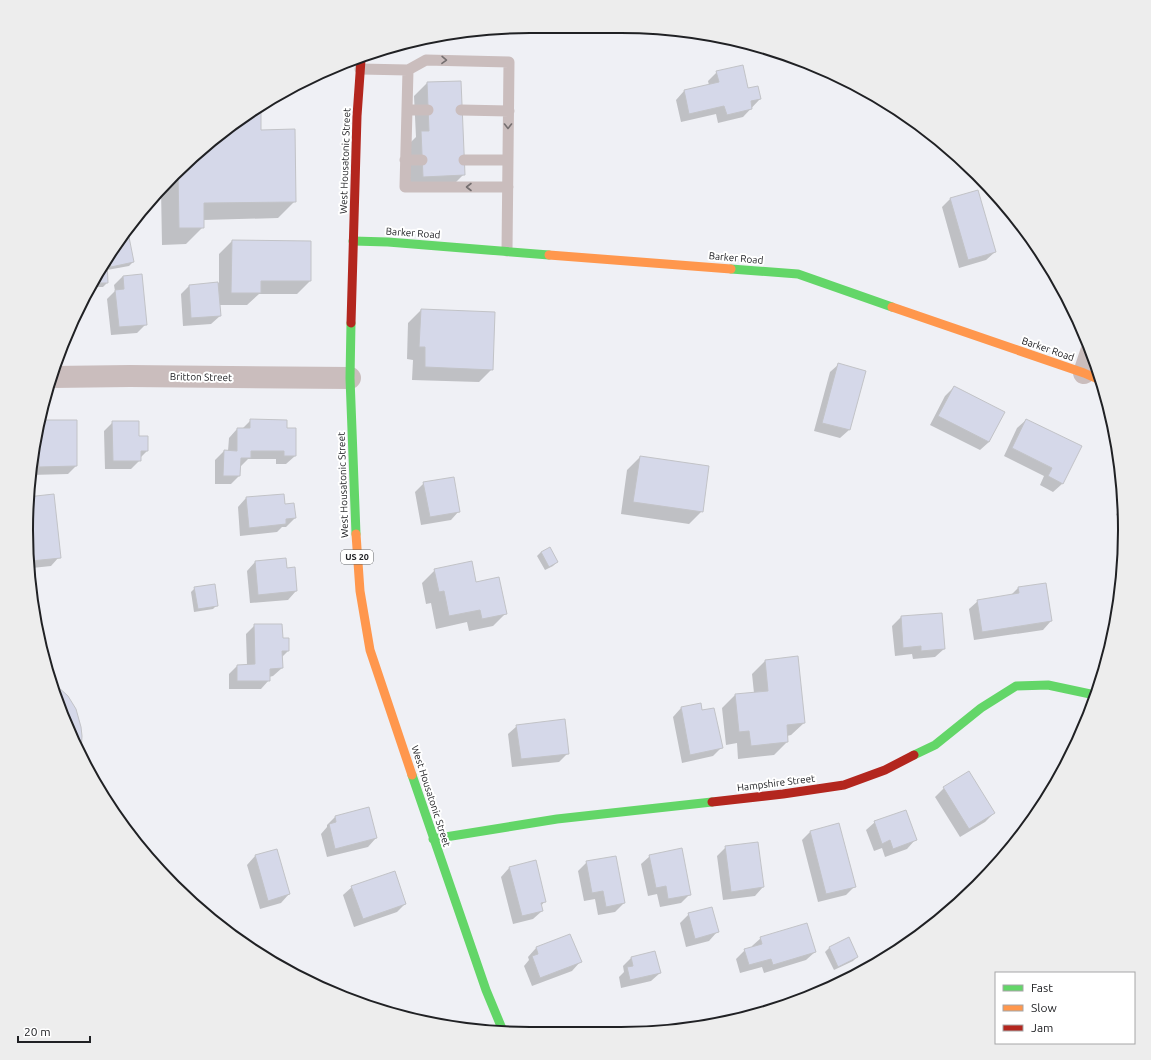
<svg xmlns="http://www.w3.org/2000/svg" width="1151" height="1060" viewBox="0 0 1151 1060" font-family="Ubuntu,sans-serif">
<style>
.shadow{fill:#0003}
.building{fill:#d5d8e9;stroke:#c2c3c7}
.lines{fill:none;stroke-linecap:round;stroke-linejoin:round}
.lane{stroke:#cabdbd;stroke-width:11}
.street{stroke:#cabdbd;stroke-width:22}
.fast{stroke:#63d668;stroke-width:9}
.slow{stroke:#ff974d;stroke-width:9}
.jam{stroke:#b3261e;stroke-width:9}
.oneway{stroke:#756f70}
.labels{text-anchor:middle;dominant-baseline:central;stroke-width:4;stroke-linejoin:round;paint-order:stroke}
.shield{fill:#fff;stroke:#636466;stroke-width:1}
.shield-label{font-size:9px;font-weight:bold;fill:#202124}
.street-label{font-size:10px;fill:#202124;stroke:#fff}
.rim{fill:none;stroke:#202124;stroke-width:2}
</style>
<rect width="100%" height="100%" fill="#eff0f5"/>
<path class="shadow" d="M717 72 748 89 760 99 743 117 718 123 716 114 681 122 676 100 684 91 709 85 708 81Z
M427 83 464 174 451 187 410 189 408 145 416 137 414 96Z
M260 107V131L295 201 278 218 203 220V227L186 244 162 245 161 188 223 130Z
M951 198 995 252 986 260 959 268 942 207Z
M128 239 133 262 129 266 107 270V283L103 287H90L93 278 121 240Z
M232 241 310 281 297 294H259L247 305H219L220 316 211 324 183 326 181 294 189 286 219 283V254Z
M123 276 146 324 137 333 111 335 107 299 115 291 114 285Z
M421 310 494 313 492 369 479 382 412 380 413 360 407 359 408 323Z
M839 364 849 430 840 438 814 431 830 372Z
M954 387 1004 413 989 442 980 450 930 425 945 396Z
M251 420 286 429 295 456 286 464H276V459H248L241 466H240L239 476 231 484H215V460L224 451H228L229 438 237 429H242Z
M1026 420 1080 446 1062 484 1053 492 1040 485 1044 476 1004 456 1017 428Z
M40 421H76V466L68 474 31 475Z
M113 422 138 438 147 451 140 458V460L131 469H105L104 431Z
M640 457 702 511 689 524 621 514 627 470Z
M424 483 459 511 451 520 421 525 415 492Z
M27 498 59 557 51 566 32 568Z
M246 498 284 505 295 518 286 527H282L277 532 240 536 238 507Z
M1122 502 1124 519 1116 515Z
M541 552 557 562 553 566 545 570 537 556Z
M255 562 286 569 296 591 288 600 250 603 247 571Z
M435 570 475 583 506 613 493 626 469 631 467 622 436 629 431 603 426 604 422 583Z
M195 588 217 605 213 609 194 612 191 592Z
M1018 588 1051 621 1043 630 974 640 969 609 978 601 1011 595Z
M941 614 944 649 935 657 913 659 912 654 895 656 892 626 901 617Z
M255 625 282 639 288 651 281 658 282 668 273 676 269 677V680L261 689H229V674L237 666 247 665 246 634Z
M765 661 804 723 791 735 787 736V742L774 755 738 759 737 743 726 745 722 708 735 695 754 693 752 674Z
M681 708 701 712 721 748 713 756 682 763 673 717Z
M517 726 568 753 559 762 512 767 508 734Z
M944 788 994 813 985 822 960 837 935 797Z
M335 817 376 838 368 847 327 857 321 834 327 827V825Z
M875 822 915 840 907 849 885 857 882 848 874 851 866 830Z
M838 824 855 886 846 895 818 902 802 840 810 832Z
M757 843 763 887 755 896 723 900 717 856 726 847Z
M276 850 289 894 281 903 260 909 247 865 255 856Z
M650 856 690 894 681 903 660 907 657 894 648 896 641 864Z
M535 862 545 901 541 906 542 911 533 919 513 924 501 877 509 868Z
M587 862 624 903 615 912 598 915 595 899 584 901 578 871Z
M352 887 405 904 397 912 354 927 343 895Z
M689 914 717 932 709 941 686 947 680 923Z
M570 935 580 962 572 971 532 986 524 966 529 960 528 957 536 948Z
M761 938 815 952 806 960 764 973 762 967 740 973 736 959 745 950 752 948V946Z
M849 938 857 957 853 961 834 970 825 952 829 948Z
M631 958 660 973 651 981 621 988 619 977 624 972 623 966Z"/>
<path class="building" d="M743 65 748 88 758 86 761 99 751 101 752 109 727 115 724 106 689 114 684 90 719 82 716 71Z
M461 81 465 175 423 177 421 131H429L427 82Z
M261 107V130L295 129 296 202 204 203V228H179L178 173 223 130Z
M978 190 996 252 968 260 950 198Z
M129 237 134 262 111 267 109 257 122 239Z
M232 240 311 241V281H261V293H231Z
M107 259 108 283H91L93 278Z
M142 274 147 325 119 327 115 290 124 289 123 276Z
M218 282 221 316 191 318 189 285Z
M421 309 495 312 493 370 425 367V347H419Z
M838 363 866 371 850 430 822 423Z
M954 386 1005 412 989 442 938 416Z
M250 419 287 420V428H296V456H284V451H251V458H241L240 476H223L224 450 237 451V428H250Z
M1026 419 1082 446 1063 484 1048 476 1052 468 1012 448Z
M40 420H77V466L39 467V426Z
M112 421H139V436H148V451H141V461H113Z
M640 456 709 466 703 512 633 502Z
M454 477 460 512 430 517 423 482Z
M54 494 61 558 31 561 27 497Z
M284 494 285 504 294 503 296 518 286 519V524L249 528 246 497Z
M550 547 558 562 549 567 541 552Z
M286 558 287 568 295 567 297 591 258 595 255 561Z
M472 561 476 582 499 577 507 614 482 619 480 610 449 616 444 591 439 592 434 569Z
M1046 583 1052 621 982 632 977 600 1019 593 1018 587Z
M215 584 218 606 198 609 194 587Z
M942 613 945 649 921 651V646L903 648 901 616Z
M254 624H282L283 638H289V651H282L283 668 270 669V681H237V665L255 664Z
M798 656 805 723 787 725 788 742 751 746 749 731 739 732 735 694 768 691 765 660Z
M52 683 57 686 68 696 76 709 81 727 82 736 81 753 64 723Z
M701 703 702 710 714 708 723 748 690 755 681 707Z
M565 719 569 754 521 759 516 725Z
M969 771 995 813 969 829 943 787Z
M369 807 377 838 335 849 329 824 336 822 335 816Z
M906 810 917 840 893 849 890 840 882 844 874 821Z
M839 823 856 887 826 894 810 831Z
M758 842 764 887 731 892 725 846Z
M682 848 691 895 668 899 666 886 656 888 649 855Z
M277 849 290 894 268 901 255 855Z
M616 856 625 903 606 907 603 891 592 893 586 861Z
M536 860 546 902 541 903 543 911 522 916 509 867Z
M395 871 406 904 363 919 351 886Z
M712 907 719 932 695 939 688 913Z
M807 923 816 952 773 965 771 959 749 965 744 949 762 944 760 937Z
M570 934 582 962 540 978 532 956 538 954 536 947Z
M849 937 858 957 838 967 829 947Z
M655 951 661 973 630 980 627 967 633 966 631 957Z"/>
<g class="lines">
<path class="lane" d="M360 69 408 70 426 60 509 62 507 251
M408 70 405 187H508
M407 110H428
M461 110 509 111
M405 160H422
M464 160H508"/>
<path class="street" d="M1084 373 1091 352
M52 377 130 376 350 378"/>
<path class="fast" d="M353 241 388 242 549 255
M731 269 798 274 892 307
M351 323 350 378 356 534
M914 755 935 745 981 708 1016 686 1048 685 1095 695
M412 775 486 990 503 1031
M433 839 557 819 712 802"/>
<path class="slow" d="M549 255 731 269
M892 307 1084 373 1100 380
M356 534 360 591 370 650 412 775"/>
<path class="jam" d="M351 323 357 116 361 60
M712 802 783 794 844 785 885 770 914 755"/>
</g>
<defs><path id="oneway-chevron" d="M-2-3.5L2.5 0L-2 3.5" fill="none" stroke-width="1.6" stroke-linecap="round" stroke-linejoin="round"/></defs>
<g class="oneway">
<use href="#oneway-chevron" transform="translate(444 60) rotate(1)"/>
<use href="#oneway-chevron" transform="translate(508 126) rotate(90)"/>
<use href="#oneway-chevron" transform="translate(469 187) rotate(180)"/>
</g>
<g class="labels">
<rect class="shield" x="341" y="550" width="32" height="14" rx="3"/>
<g class="shield-label">
<text x="357" y="557">US 20</text>
</g>
<g class="street-label">
<text transform="translate(345 161) rotate(-88)">West Housatonic Street</text>
<text transform="translate(413 233) rotate(4)">Barker Road</text>
<text transform="translate(736 258) rotate(5)">Barker Road</text>
<text transform="translate(1048 349) rotate(19)">Barker Road</text>
<text transform="translate(201 377) rotate(1)">Britton Street</text>
<text transform="translate(343 485) rotate(-92)">West Housatonic Street</text>
<text transform="translate(776 783) rotate(-7)">Hampshire Street</text>
<text transform="translate(431 796) rotate(72)">West Housatonic Street</text>
</g>
</g>
<path d="M0 0H1151V1060H0ZM530 33H621A497 497 0 0 1 1118 530V530A497 497 0 0 1 621 1027H530A497 497 0 0 1 33 530V530A497 497 0 0 1 530 33Z" fill="#ededed" fill-rule="evenodd"/>
<path class="rim" d="M530 33H621A497 497 0 0 1 1118 530V530A497 497 0 0 1 621 1027H530A497 497 0 0 1 33 530V530A497 497 0 0 1 530 33Z"/>
<rect x="995" y="972" width="140" height="72" fill="#ffffff" stroke="#a6a6a7"/>
<rect x="1003" y="985" width="20" height="6" fill="#63d668" stroke="#a6a6a7"/>
<text x="1031" y="992" font-size="12" fill="#202124">Fast</text>
<rect x="1003" y="1005" width="20" height="6" fill="#ff974d" stroke="#a6a6a7"/>
<text x="1031" y="1012" font-size="12" fill="#202124">Slow</text>
<rect x="1003" y="1025" width="20" height="6" fill="#b3261e" stroke="#a6a6a7"/>
<text x="1031" y="1032" font-size="12" fill="#202124">Jam</text>
<path d="M18 1036v6h72v-6" fill="none" stroke="#202124" stroke-width="2"/>
<text x="24" y="1036" font-size="12" fill="#202124" stroke="#ffffff" stroke-width="3" paint-order="stroke">20 m</text>
</svg>
